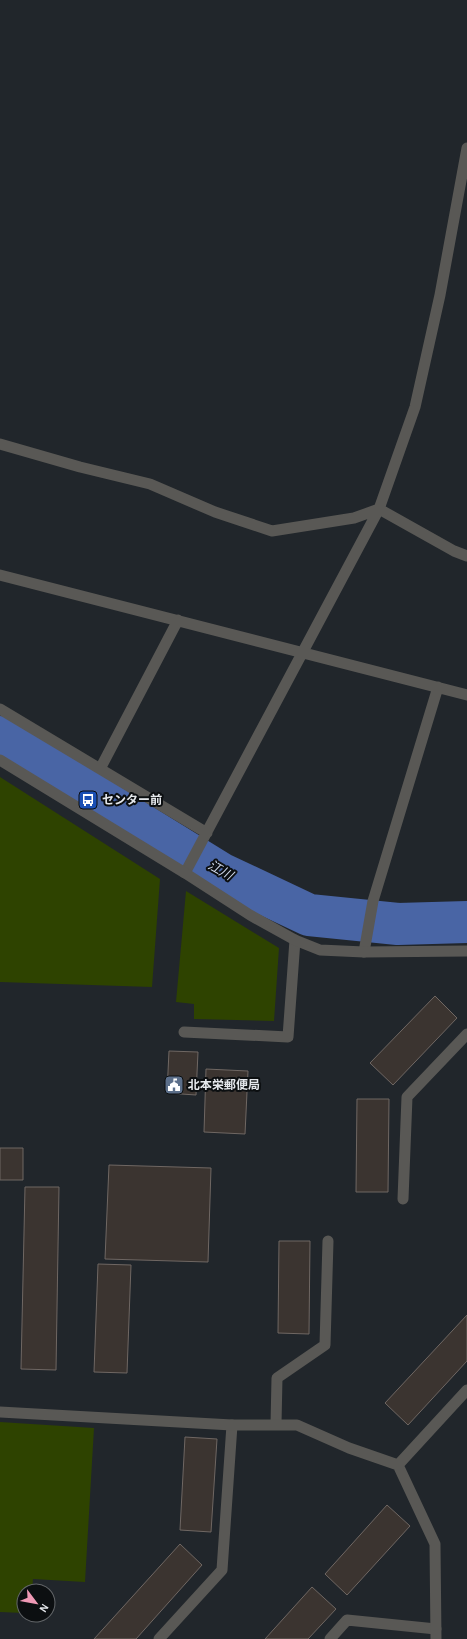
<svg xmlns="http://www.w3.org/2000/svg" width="467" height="1639" viewBox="0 0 467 1639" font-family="'Alegreya Sans','Noto Sans JP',sans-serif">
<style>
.green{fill:#2e4300}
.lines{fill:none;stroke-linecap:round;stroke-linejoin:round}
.river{stroke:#4965a5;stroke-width:42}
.building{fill:#3b3430;stroke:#6f6763}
.service{stroke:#595855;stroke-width:11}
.minor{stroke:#595855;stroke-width:11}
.tertiary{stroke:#595855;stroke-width:11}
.labels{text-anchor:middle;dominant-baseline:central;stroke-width:4;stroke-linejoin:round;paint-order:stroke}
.poi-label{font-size:12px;font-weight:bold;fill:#e5e8ec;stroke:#0c0f11;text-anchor:start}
.water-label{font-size:13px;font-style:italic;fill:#d2dbed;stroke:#0c0f11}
</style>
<rect width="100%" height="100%" fill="#21262b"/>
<path class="green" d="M0 777 160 879 152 987 0 982Z
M186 891 279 948 274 1021 194 1019V1004L176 1002Z
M0 1422 94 1428 85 1582 33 1579 32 1591H24V1613L0 1612Z"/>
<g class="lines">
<path class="river" d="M0 737 222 874 309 915 398 924 467 922"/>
</g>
<path class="building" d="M435 996 457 1018 393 1085 370 1063Z
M169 1051 198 1052 196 1095 167 1093Z
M206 1069 248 1071 245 1134 204 1132Z
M357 1099H389L388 1192H356Z
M0 1148H23V1180H0Z
M109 1165 211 1168 208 1262 105 1259Z
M25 1187H59L56 1370 21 1369Z
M279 1241H310L309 1334 278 1333Z
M98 1264 131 1265 127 1373 94 1372Z
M467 1315V1361L408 1425 385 1403Z
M185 1437 217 1439 211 1532 180 1530Z
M387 1505 410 1526 347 1595 325 1574Z
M180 1544 202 1565 136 1639H94Z
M312 1587 336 1609 308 1639H265Z"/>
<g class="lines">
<path class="service" d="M184 1032 288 1037 295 940
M403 1199 407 1097 467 1034
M276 1424 277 1378 325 1345 328 1241
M159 1639 222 1570 232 1425
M330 1639 347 1620 436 1629"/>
<path class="minor" d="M0 444 80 467 150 484 215 512 272 531 354 518 379 509
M379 509 454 551 467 556
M0 575 467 695
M0 709 207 833
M100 769 178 620
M185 873 379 509 415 407 440 295 467 148
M364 952 373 901 438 687
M0 1412 232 1425H297L349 1448 398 1465 435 1544 436 1639
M398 1465 467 1390"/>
<path class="tertiary" d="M0 760 185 873 250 915 295 940 320 950 364 952 467 951"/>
</g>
<defs>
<symbol id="bus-square" viewBox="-11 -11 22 22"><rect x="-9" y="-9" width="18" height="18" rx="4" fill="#1a4fb4" stroke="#0c0f11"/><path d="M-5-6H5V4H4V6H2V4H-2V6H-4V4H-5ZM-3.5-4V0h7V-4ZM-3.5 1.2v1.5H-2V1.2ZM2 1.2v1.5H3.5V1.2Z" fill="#fff"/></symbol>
<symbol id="civic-square" viewBox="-11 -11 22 22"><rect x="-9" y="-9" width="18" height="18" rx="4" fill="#5c6f8a" stroke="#0c0f11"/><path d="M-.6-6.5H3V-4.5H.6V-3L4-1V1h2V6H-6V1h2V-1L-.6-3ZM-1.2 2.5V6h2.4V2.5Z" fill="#fff"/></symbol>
</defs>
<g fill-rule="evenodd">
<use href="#bus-square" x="77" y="789" width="22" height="22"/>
<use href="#civic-square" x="163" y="1074" width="22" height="22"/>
</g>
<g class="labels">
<g class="poi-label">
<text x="102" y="800">センター前</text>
<text x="188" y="1085">北本栄郵便局</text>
</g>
<g class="water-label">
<text transform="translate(220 871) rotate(29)">江川</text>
</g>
</g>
<g transform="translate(36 1603) rotate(122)"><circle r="19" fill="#0c0f11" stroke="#636669"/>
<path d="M0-3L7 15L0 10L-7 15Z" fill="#f09ab6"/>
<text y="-6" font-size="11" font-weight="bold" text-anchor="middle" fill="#e5e8ec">N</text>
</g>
</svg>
